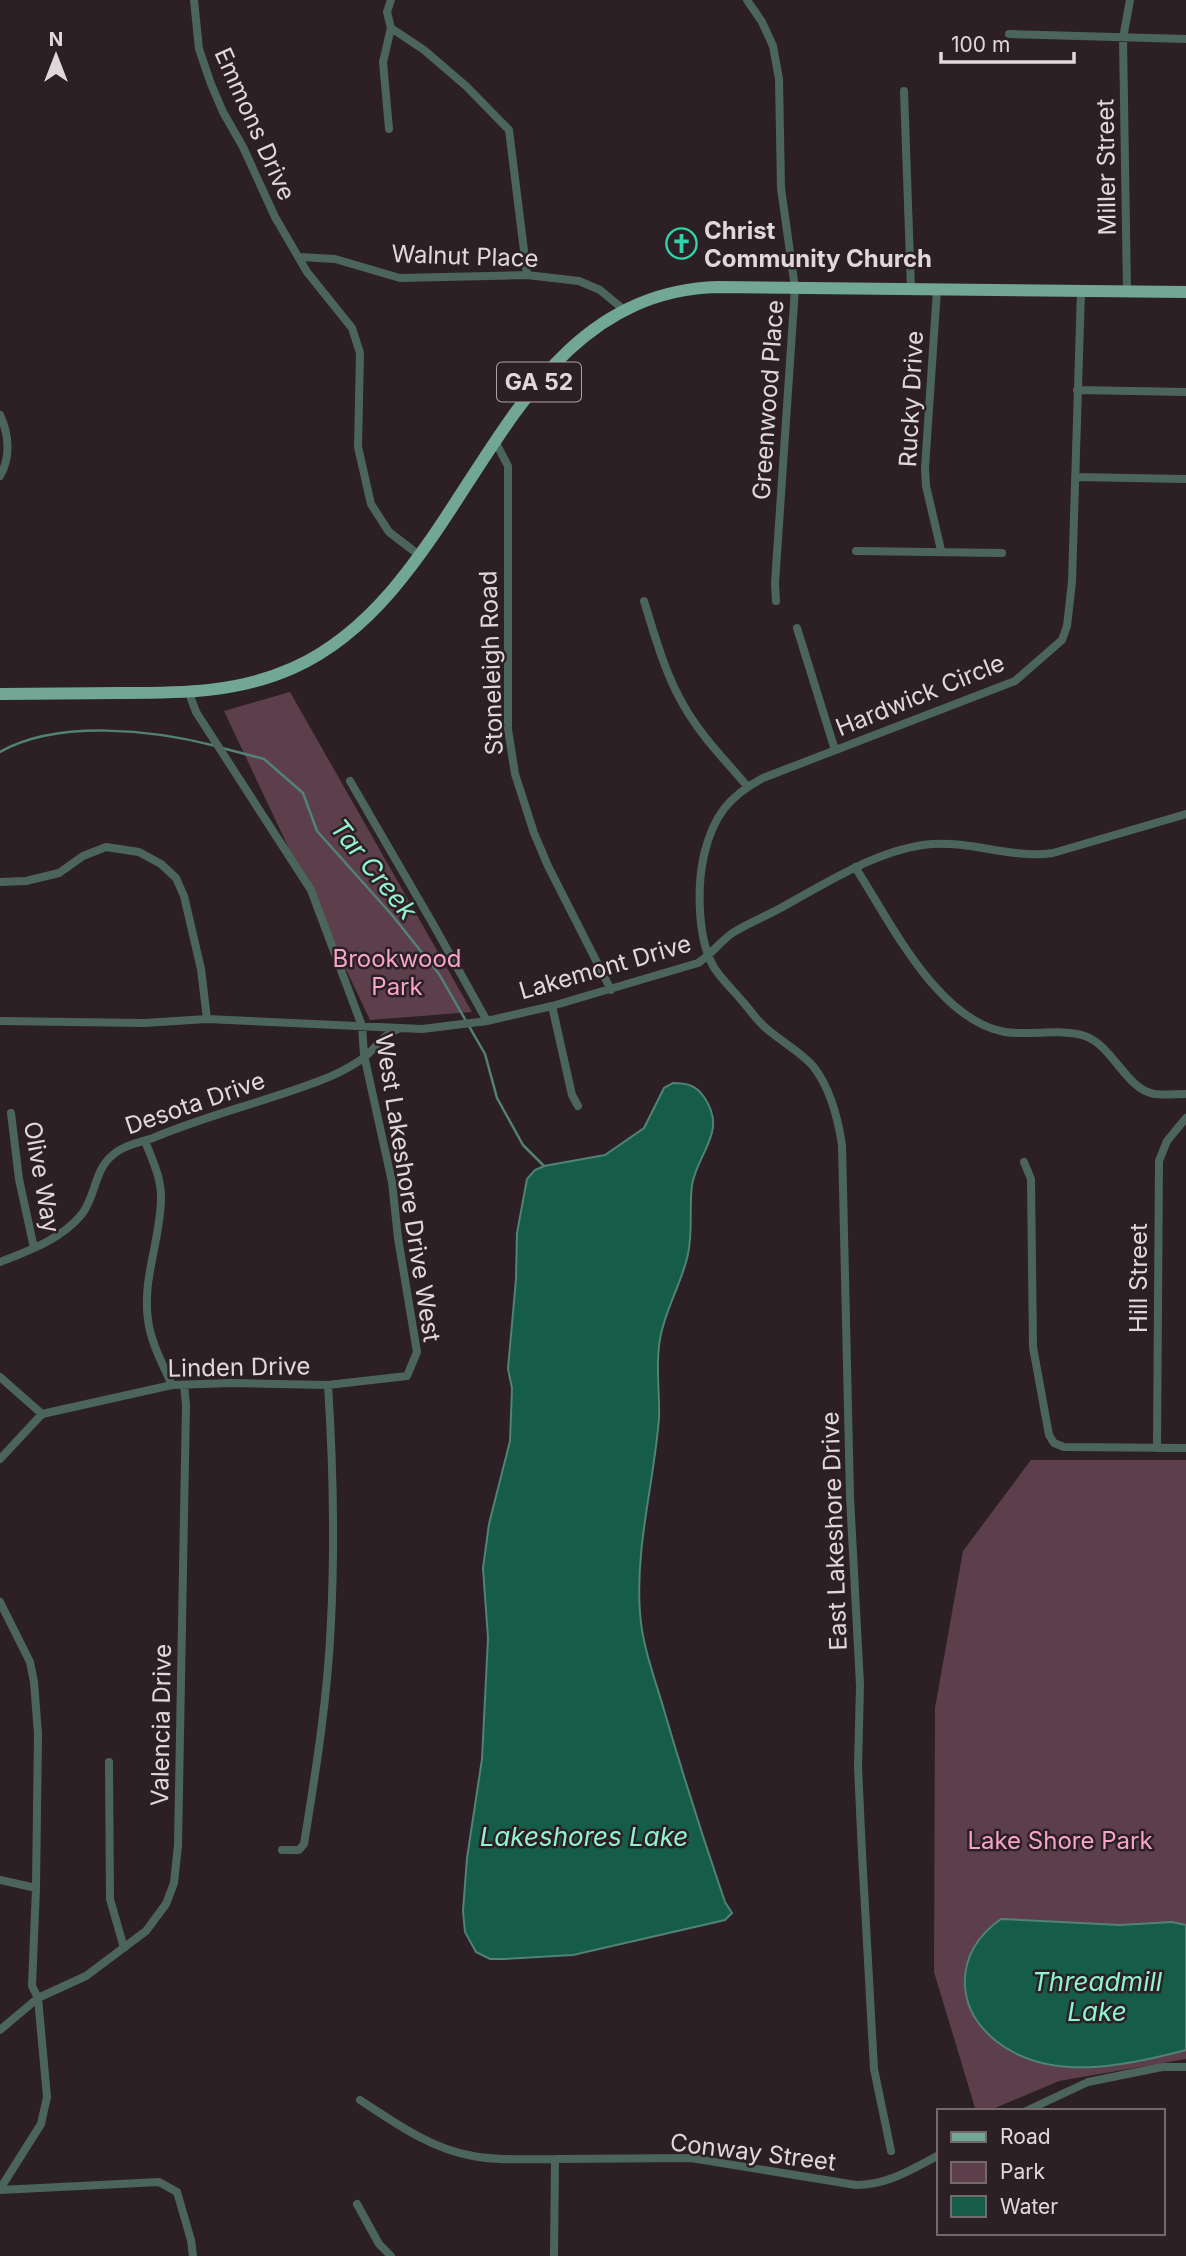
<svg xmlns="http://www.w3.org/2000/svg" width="1186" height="2256" viewBox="0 0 1186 2256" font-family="Inter,sans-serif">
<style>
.green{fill:#5d3f4c}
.water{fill:#155c49;stroke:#528175;stroke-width:2}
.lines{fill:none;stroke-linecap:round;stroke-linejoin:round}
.stream{stroke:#528175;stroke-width:2.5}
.minor{stroke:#4c655c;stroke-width:8}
.primary{stroke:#71a794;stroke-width:12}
.labels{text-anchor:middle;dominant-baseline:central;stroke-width:5;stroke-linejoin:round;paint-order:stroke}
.shield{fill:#2c2025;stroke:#aaa1a4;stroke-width:2}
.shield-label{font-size:23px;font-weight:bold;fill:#e0d8db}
.street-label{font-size:24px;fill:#e0d8db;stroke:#2c2025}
.poi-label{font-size:24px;font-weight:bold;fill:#e0d8db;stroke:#2c2025;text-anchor:start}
.park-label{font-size:24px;fill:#f6a4c7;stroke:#2c2025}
.water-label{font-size:26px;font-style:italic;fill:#90f4d3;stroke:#2c2025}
</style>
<rect width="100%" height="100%" fill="#2c2025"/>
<path class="green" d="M290 692 472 1012 370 1020 224 711Z
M1031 1460H1186V2059L1059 2081 988 2111H976L934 1972 935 1708 963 1551Z"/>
<path class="water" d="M673 1083C686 1083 696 1085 704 1097 728 1132 698 1151 692 1185 689 1207 693 1231 688 1254 682 1283 665 1309 660 1339 655 1364 660 1392 659 1418 654 1483 635 1547 640 1613 642 1645 655 1679 664 1710 683 1775 703 1838 725 1902L732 1913 725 1920 573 1955 504 1959H490L476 1952 465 1932 463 1911 467 1858 482 1759 488 1638 483 1568 489 1524 510 1441 512 1388 508 1369 516 1279 517 1233 527 1179 535 1170 544 1166 605 1155 644 1128 664 1088Z
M1001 1919 1120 1925 1172 1922 1186 1925V2050C1126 2066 1049 2083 996 2041 978 2026 967 2010 965 1987 963 1958 978 1935 1001 1919Z"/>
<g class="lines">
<path class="stream" d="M222 748 264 759 303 793 317 831 392 915 439 974 485 1054 497 1098 523 1145 544 1166
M0 752C58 719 154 730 216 746"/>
<path class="minor" d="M194 0 199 49 211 84 223 112 243 147 275 217 307 272 352 328 360 353 358 447 371 504 389 532 419 555
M391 0 387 12 391 28 424 50 466 86 509 130 527 275
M747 0 762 22 773 46 779 79 781 188 795 288 775 583 776 601
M1009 34 1186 39
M904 91 911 289
M389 129 383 62 391 28
M300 257 335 259 400 278 527 275 579 281 600 290 623 309
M937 290 925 468 926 486 941 550
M1127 291 1123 38 1130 0
M1077 390 1186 392
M0 415C9 434 11 457 0 476
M496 443 508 466V729L515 774 534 833 548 866 611 990
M1076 477 1186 479
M856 551 1002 553
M644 601C655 636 665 674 684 706 701 736 726 761 747 786
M797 628 835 750
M350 781 433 924 487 1021
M855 867C890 921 937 1020 1005 1032 1031 1036 1061 1028 1085 1036 1113 1046 1126 1089 1154 1094 1164 1095 1176 1094 1186 1094
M0 882 26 881 59 873 83 856 106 847 139 852 161 864 176 878 184 896 201 969 207 1019
M552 1006 572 1095 578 1106
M0 1021 144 1023 207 1019 422 1029 487 1021 552 1006 698 963C711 955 720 941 734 932 750 922 769 915 786 905 830 881 881 848 932 844 973 841 1012 859 1053 853L1186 814
M11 1113 19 1179 34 1248
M145 1141C152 1159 161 1177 161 1197 161 1239 142 1278 148 1320 151 1343 163 1365 172 1385
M1024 1162 1031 1179 1033 1347 1049 1435 1054 1443 1064 1447 1186 1448
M0 1262C28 1251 62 1239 82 1214 98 1192 93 1167 118 1151 128 1144 141 1142 153 1138 207 1115 264 1102 319 1081 333 1076 349 1068 362 1059 375 1050 382 1035 398 1029
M0 1377 42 1414 172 1385 231 1383 328 1385 407 1376 417 1352 398 1238 392 1182 364 1055 362 1026 311 890 196 712 189 693
M1157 1448 1159 1161 1167 1141 1186 1118
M0 1459 42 1414
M0 1602 30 1662 34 1682 38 1734 36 1888 32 1986 38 1998 47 2097 41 2124 0 2189
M109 1762 110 1899 124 1948
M282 1850H299L304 1844C316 1770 328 1696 331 1621 335 1542 333 1463 328 1385
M0 1880 36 1888
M0 2030 38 1998 86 1976 146 1931 166 1904 174 1883 178 1845 186 1405 184 1385
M360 2100C395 2123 431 2149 473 2156 499 2161 528 2159 555 2159
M1026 2111 1088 2082 1162 2067H1186
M891 2151 874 2069 862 1853 858 1767 860 1685 850 1497 842 1145C838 1118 831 1089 813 1066 801 1052 782 1042 767 1029 758 1022 751 1011 743 1002 734 991 723 981 715 969 697 941 697 886 704 855 713 816 729 796 763 778L1015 681 1062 640 1067 626 1072 582 1081 291
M0 2190 159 2182 177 2192 191 2240 193 2256
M357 2204 379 2244 391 2256
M554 2256 555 2159 691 2158 856 2185C888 2185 912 2169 939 2155"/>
<path class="primary" d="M0 694C41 694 81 693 122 693 182 693 237 693 293 668 474 587 495 293 718 287L1186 292"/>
</g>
<defs>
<symbol id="church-ring" viewBox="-11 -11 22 22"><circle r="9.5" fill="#2c2025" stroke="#2fd4aa" stroke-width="1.5"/><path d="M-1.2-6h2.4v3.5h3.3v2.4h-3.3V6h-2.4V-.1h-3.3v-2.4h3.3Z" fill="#2fd4aa"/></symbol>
</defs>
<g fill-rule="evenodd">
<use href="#church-ring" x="664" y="226" width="35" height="35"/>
</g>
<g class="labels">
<rect class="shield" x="497" y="362.5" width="84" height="39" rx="5"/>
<g class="shield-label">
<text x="539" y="382">GA 52</text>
</g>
<g class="street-label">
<text transform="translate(255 124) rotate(66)">Emmons Drive</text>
<text transform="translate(1106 167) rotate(-91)">Miller Street</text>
<text transform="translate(465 256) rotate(2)">Walnut Place</text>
<text transform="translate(911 399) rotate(-87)">Rucky Drive</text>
<text transform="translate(768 400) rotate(-86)">Greenwood Place</text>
<text transform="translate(491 663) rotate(-92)">Stoneleigh Road</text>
<text transform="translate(920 695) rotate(-22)">Hardwick Circle</text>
<text transform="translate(605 967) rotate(-16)">Lakemont Drive</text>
<text transform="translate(195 1103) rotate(-19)">Desota Drive</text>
<text transform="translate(42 1177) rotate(80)">Olive Way</text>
<text transform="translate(408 1188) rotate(81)">West Lakeshore Drive West</text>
<text transform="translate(1138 1278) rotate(-90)">Hill Street</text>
<text transform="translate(239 1367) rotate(-1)">Linden Drive</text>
<text transform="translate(834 1531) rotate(-92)">East Lakeshore Drive</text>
<text transform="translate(161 1725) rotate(-89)">Valencia Drive</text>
<text transform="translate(753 2152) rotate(7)">Conway Street</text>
</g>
<g class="poi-label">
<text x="704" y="230">Christ<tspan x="704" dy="28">Community Church</tspan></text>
</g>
<g class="park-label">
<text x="397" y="958">Brookwood<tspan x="397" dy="28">Park</tspan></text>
<text x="1060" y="1840">Lake Shore Park</text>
</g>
<g class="water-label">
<text transform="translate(374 869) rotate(51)">Tar Creek</text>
<text x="584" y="1836">Lakeshores Lake</text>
<text x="1097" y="1981">Threadmill<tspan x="1097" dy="30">Lake</tspan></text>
</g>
</g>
<rect x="937" y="2109" width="228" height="126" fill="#2c2025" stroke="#746a6e" stroke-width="2"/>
<rect x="951" y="2132" width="35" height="10" fill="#71a794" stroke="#746a6e" stroke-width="2"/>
<text x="1000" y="2144" font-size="21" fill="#e0d8db">Road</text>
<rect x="951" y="2162" width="35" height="21" fill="#5d3f4c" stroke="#746a6e" stroke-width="2"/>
<text x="1000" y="2179" font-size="21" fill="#e0d8db">Park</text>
<rect x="951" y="2196" width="35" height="21" fill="#155c49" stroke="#746a6e" stroke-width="2"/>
<text x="1000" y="2214" font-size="21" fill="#e0d8db">Water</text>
<g transform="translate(56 56)" stroke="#2c2025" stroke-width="5" paint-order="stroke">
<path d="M0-5L12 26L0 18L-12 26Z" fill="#e0d8db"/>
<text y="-10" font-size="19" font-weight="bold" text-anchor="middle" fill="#e0d8db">N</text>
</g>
<path d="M941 52v10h133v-10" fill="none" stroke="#e0d8db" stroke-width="3.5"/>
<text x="951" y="52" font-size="21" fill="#e0d8db" stroke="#2c2025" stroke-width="5" paint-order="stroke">100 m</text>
</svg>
